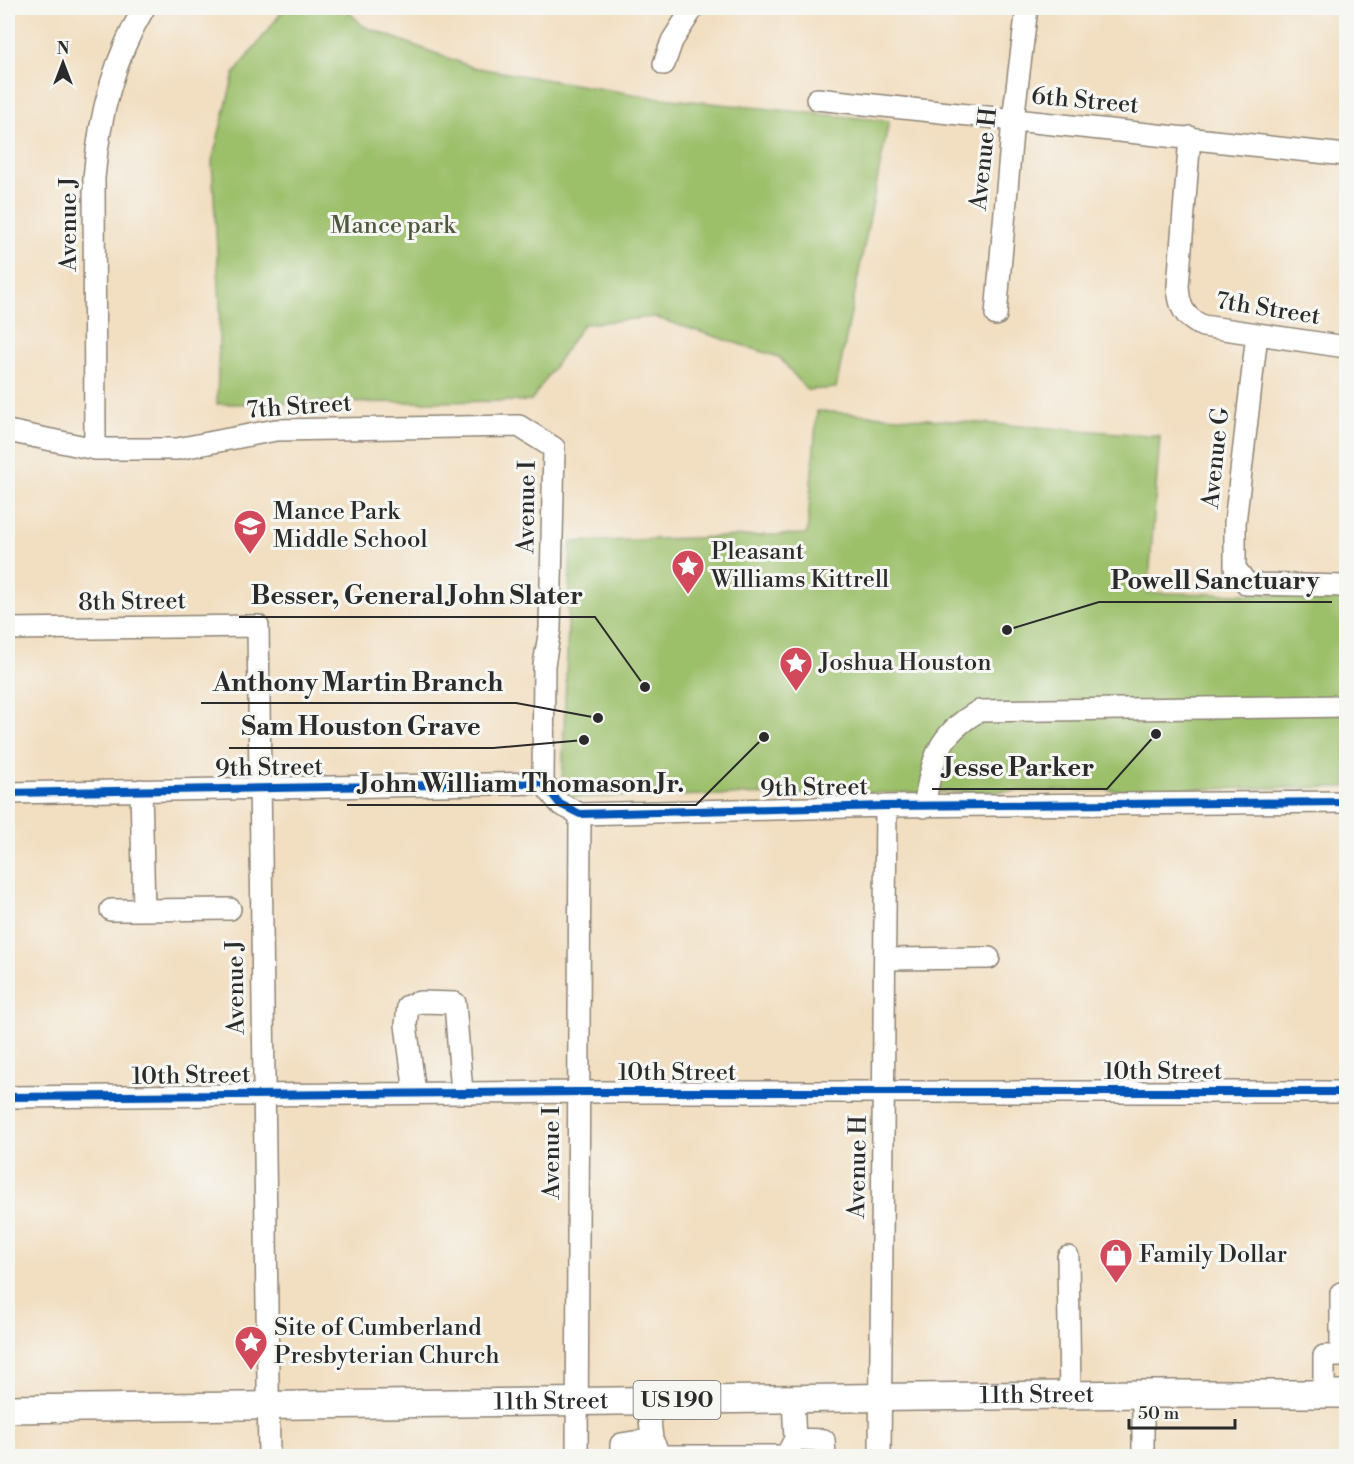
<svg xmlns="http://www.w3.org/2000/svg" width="1354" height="1464" viewBox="0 0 1354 1464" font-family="'Libre Bodoni',serif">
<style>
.green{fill:#9cc06a;stroke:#64764a;stroke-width:1.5}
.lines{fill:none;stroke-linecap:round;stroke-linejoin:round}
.minor-casing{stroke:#8e8476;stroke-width:24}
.major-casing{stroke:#8e8476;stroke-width:30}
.minor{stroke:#fff;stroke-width:21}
.major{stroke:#fff;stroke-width:27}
.cycleway-casing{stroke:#f6f6f2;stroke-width:11}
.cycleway{stroke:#0057b8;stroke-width:8}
.labels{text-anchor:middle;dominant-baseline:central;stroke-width:6;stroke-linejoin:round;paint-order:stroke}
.shield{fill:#f6f6f2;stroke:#686867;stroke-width:1.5}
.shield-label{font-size:22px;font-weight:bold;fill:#2b2b2b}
.street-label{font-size:24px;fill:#2b2b2b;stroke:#f6f6f2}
.park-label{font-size:24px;fill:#4d583e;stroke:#f6f6f2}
.poi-label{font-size:24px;fill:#2b2b2b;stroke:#f6f6f2;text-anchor:start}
.leader{fill:none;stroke:#2b2b2b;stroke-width:2}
.callout-dot{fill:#2b2b2b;stroke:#f6f6f2;stroke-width:2}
.callout-label{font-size:26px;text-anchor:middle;font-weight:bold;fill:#2b2b2b;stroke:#f6f6f2;stroke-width:6;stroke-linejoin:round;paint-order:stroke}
</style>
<rect width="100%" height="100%" fill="#f6f6f2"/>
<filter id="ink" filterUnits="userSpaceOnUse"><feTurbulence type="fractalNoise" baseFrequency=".0167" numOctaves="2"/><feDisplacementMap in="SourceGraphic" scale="12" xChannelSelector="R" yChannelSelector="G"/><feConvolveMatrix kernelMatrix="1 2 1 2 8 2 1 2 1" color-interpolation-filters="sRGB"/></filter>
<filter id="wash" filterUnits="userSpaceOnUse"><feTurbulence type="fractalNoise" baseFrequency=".008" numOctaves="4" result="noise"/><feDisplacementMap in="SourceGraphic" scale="24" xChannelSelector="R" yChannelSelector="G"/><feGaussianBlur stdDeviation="1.35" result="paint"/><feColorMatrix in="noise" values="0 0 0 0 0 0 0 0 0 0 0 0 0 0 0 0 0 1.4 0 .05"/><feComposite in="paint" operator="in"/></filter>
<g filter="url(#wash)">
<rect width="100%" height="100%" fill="#f2dec0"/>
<path class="green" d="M285 8H345L363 26 472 67 651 97 889 121 836 388 807 390 779 357 654 317 583 324 531 401 217 404 220 304 212 161 234 74Z
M817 411 1160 436 1148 593 1346 595V787L567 797 562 785 571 542 807 534Z"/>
</g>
<g filter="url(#ink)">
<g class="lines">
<defs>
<path id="minor" d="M664 64 672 41 693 8
M817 99 1346 155
M1190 137 1178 286C1179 306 1184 318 1203 326L1346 347
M996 315 1013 120 1027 8
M1257 334 1235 523V568L1247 584 1346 586
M8 431 95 449H177L276 430 519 426 554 448 550 629 544 665 543 783
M95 449 94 178C99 117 113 60 144 8
M8 629 258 626 269 1456
M141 790 144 910 230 909
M8 793 543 783 560 804 580 814 886 806 1346 802
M924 807C932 761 936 735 979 711L1346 706
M111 910H144
M885 959 989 958
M415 1093 406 1025 408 1006 420 1002 455 1003 462 1093
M8 1097 578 1092H1346
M1068 1257 1070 1396
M1143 1394V1456
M1324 1394V1356H1341V1293H1346
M793 1400 795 1439 824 1440 825 1456
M652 1439 660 1456H786L795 1439
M577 1456 580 814
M621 1456V1444L652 1439 648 1401
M880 1456 886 806"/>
<g id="major">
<path id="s1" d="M8 1409 1143 1394H1346"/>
</g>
</defs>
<use href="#minor" class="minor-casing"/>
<use href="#major" class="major-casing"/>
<use href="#minor" class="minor"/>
<use href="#major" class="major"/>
<defs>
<path id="cycleway" d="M8 793 543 783 560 804 580 814 886 806 1346 802
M8 1097 578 1092H1346"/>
</defs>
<use href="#cycleway" class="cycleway-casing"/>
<use href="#cycleway" class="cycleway"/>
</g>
</g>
<defs>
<symbol id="school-pin" viewBox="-11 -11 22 30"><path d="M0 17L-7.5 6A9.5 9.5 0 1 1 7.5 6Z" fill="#d1495b" stroke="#f6f6f2"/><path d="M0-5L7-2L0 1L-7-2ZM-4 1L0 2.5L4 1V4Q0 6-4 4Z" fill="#fff"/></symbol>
<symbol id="sight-pin" viewBox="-11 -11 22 30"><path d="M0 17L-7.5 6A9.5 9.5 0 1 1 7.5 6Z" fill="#d1495b" stroke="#f6f6f2"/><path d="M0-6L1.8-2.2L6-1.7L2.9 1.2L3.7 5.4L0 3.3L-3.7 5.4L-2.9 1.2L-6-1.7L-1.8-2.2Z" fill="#fff"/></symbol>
<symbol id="shop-pin" viewBox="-11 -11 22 30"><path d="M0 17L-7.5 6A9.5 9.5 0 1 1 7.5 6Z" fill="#d1495b" stroke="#f6f6f2"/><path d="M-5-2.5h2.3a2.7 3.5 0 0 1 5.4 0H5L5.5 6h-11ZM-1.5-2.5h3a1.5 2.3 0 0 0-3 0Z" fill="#fff"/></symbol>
</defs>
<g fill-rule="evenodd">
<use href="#school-pin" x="231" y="507" width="38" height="52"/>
<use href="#sight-pin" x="669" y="547" width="38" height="52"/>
<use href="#sight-pin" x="777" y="644" width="38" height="52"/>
<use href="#shop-pin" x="1097" y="1236" width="38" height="52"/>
<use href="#sight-pin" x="232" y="1323" width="38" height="52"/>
</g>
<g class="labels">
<rect class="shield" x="633.5" y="1381" width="87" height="38" rx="4.5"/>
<g class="shield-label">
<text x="677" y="1400">US 190</text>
</g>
<g class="street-label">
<text transform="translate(1085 101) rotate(5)">6th Street</text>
<text transform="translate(984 159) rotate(-84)">Avenue H</text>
<text transform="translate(69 224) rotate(-90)">Avenue J</text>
<text transform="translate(1268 309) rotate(9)">7th Street</text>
<text transform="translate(299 407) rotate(-4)">7th Street</text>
<text transform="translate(1216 458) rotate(-84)">Avenue G</text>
<text transform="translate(527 507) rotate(-89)">Avenue I</text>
<text transform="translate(132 602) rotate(-1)">8th Street</text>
<text transform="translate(269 768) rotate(-1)">9th Street</text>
<text transform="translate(814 788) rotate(-1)">9th Street</text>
<text transform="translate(236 987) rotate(-91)">Avenue J</text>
<text x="1163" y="1072">10th Street</text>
<text x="677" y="1073">10th Street</text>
<text transform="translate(191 1076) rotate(-1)">10th Street</text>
<text transform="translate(552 1153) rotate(-90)">Avenue I</text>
<text transform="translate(858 1167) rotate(-89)">Avenue H</text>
<text stroke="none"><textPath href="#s1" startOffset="1029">11th Street</textPath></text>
<text stroke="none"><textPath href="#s1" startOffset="543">11th Street</textPath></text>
</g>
<g class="park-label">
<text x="393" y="226">Mance park</text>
</g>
<g class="poi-label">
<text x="273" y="512">Mance Park<tspan x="273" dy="28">Middle School</tspan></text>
<text x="711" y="552">Pleasant<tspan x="711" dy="28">Williams Kittrell</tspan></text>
<text x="819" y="663">Joshua Houston</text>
<text x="1139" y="1255">Family Dollar</text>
<text x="274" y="1328">Site of Cumberland<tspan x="274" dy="28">Presbyterian Church</tspan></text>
</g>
</g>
<path class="leader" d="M1007 630L1099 602H1332M645 687L595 617H239M598 718L516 703H201M584 740L493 748H229M1156 734L1107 789H932M764 737L696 805H347"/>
<g class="callout-dot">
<circle cx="1007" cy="630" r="6"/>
<circle cx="645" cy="687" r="6"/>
<circle cx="598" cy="718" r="6"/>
<circle cx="584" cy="740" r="6"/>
<circle cx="1156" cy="734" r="6"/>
<circle cx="764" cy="737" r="6"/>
</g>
<g class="callout-label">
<text x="1215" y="589">Powell Sanctuary</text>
<text x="417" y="604">Besser, General John Slater</text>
<text x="358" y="691">Anthony Martin Branch</text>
<text x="361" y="735">Sam Houston Grave</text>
<text x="1019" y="776">Jesse Parker</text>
<text x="522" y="792">John William Thomason Jr.</text>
</g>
<rect width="1354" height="1464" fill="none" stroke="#f6f6f2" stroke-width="30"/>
<g transform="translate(63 63)" stroke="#f6f6f2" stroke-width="4.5" paint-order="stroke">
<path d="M0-4.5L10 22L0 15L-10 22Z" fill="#2b2b2b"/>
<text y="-9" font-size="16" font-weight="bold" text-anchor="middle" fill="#2b2b2b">N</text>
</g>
<path d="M1129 1419v9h106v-9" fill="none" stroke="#2b2b2b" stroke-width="3"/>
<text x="1138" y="1419" font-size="18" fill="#2b2b2b" stroke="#f6f6f2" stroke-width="4.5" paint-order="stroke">50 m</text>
</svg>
